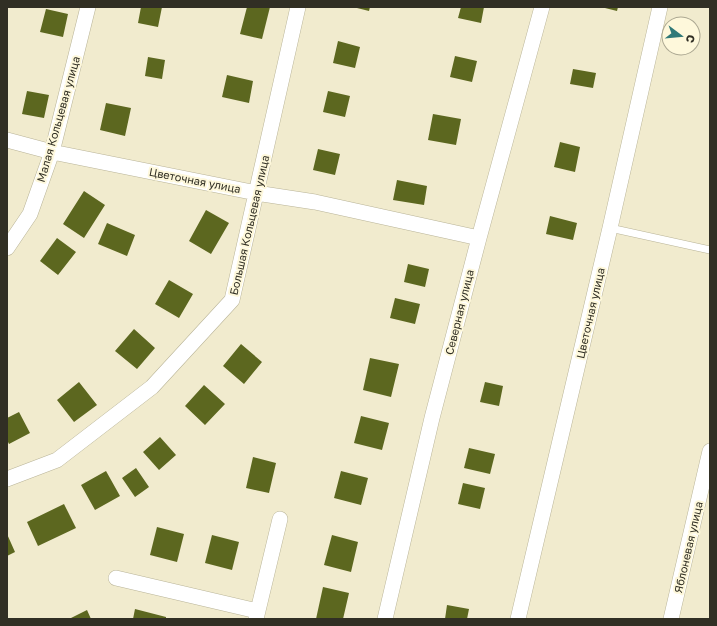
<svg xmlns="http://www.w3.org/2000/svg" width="717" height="626" viewBox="0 0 717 626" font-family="'Golos Text',sans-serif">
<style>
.building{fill:#5c671f}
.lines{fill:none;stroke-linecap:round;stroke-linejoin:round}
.lane-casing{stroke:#b9b498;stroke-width:8}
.street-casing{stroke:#b9b498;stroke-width:16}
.lane{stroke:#fff;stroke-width:7}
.street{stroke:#fff;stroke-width:15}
.labels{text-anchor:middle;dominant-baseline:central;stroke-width:4;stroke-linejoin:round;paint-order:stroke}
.street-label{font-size:11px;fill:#312f24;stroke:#fef8db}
</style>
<rect width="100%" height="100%" fill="#f1ebce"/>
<path class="building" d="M141 7H162L158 27 138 23Z
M247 7H270L262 39 240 34Z
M353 7H370L369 11Z
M461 7H484L481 23 458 18Z
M601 7H618L617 11Z
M46 9 68 14 63 37 40 32Z
M338 41 360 47 355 68 333 63Z
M455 56 477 61 472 82 450 77Z
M148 57 165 60 162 79 145 76Z
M573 69 596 73 593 88 570 84Z
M227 75 253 81 249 103 222 97Z
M27 91 49 95 44 118 22 114Z
M328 91 350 96 345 117 323 112Z
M106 103 131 108 125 136 100 130Z
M433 114 461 119 456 145 428 140Z
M560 142 580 147 575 172 554 167Z
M318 149 340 154 335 175 313 170Z
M397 180 427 186 424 205 393 200Z
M84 191 105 205 84 238 63 224Z
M206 210 229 223 211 254 189 241Z
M550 216 577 223 573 240 546 234Z
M107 223 135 235 127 256 98 244Z
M57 238 76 252 58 275 40 261Z
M408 264 429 269 425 287 404 282Z
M169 280 193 294 179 318 155 304Z
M395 298 420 304 415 324 390 318Z
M134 329 155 348 137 369 115 351Z
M241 344 262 362 244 384 223 366Z
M370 358 399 364 391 397 363 390Z
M79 382 97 405 74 422 57 400Z
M485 382 503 386 499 406 480 402Z
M204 385 225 404 205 425 185 406Z
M19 412 30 433 9 444 7 440V418Z
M361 416 389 423 382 450 354 443Z
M160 437 176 455 159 470 143 452Z
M469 448 495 454 490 474 464 468Z
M253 457 276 463 269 493 246 488Z
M136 468 149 487 135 497 122 478Z
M106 471 120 496 95 510 81 485Z
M341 471 368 478 361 505 334 498Z
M463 483 485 488 480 509 458 504Z
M64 504 76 528 38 546 27 522Z
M157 527 184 534 177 562 150 555Z
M7 534 15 552 7 556Z
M212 535 239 542 232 570 205 563Z
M332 535 358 542 351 572 324 565Z
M323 587 349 593 343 619H316Z
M447 605 469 609 467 619H445Z
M135 609 166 617V619H133Z
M87 610 91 619H69Z"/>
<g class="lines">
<defs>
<path id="lane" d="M610 228 710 250"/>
<path id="street" d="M7 140 52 152 256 193 315 202 479 238
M7 248 30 214 52 152 88 7
M7 479 57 460 152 387 232 300 298 7
M116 578 257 611
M256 619 280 519
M385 619 432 418 479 238 542 7
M518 619 610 228 660 7
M671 619 710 451"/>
</defs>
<use href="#lane" class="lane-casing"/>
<use href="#street" class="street-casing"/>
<use href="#lane" class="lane"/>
<use href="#street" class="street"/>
</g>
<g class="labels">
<g class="street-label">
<text transform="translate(58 119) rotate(-74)">Малая Кольцевая улица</text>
<text transform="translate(195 180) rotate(11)">Цветочная улица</text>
<text transform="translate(249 225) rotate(-77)">Большая Кольцевая улица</text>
<text transform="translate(459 312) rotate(-76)">Северная улица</text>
<text transform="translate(590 313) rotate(-77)">Цветочная улица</text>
<text transform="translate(688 547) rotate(-77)">Яблоневая улица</text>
</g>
</g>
<rect width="717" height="626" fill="none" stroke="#312f24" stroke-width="16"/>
<g transform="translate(681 36) rotate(106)"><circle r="19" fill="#fef8db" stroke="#aca892"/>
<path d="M0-3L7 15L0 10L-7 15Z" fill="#307977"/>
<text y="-6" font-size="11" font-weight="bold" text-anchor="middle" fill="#312f24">С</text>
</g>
</svg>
